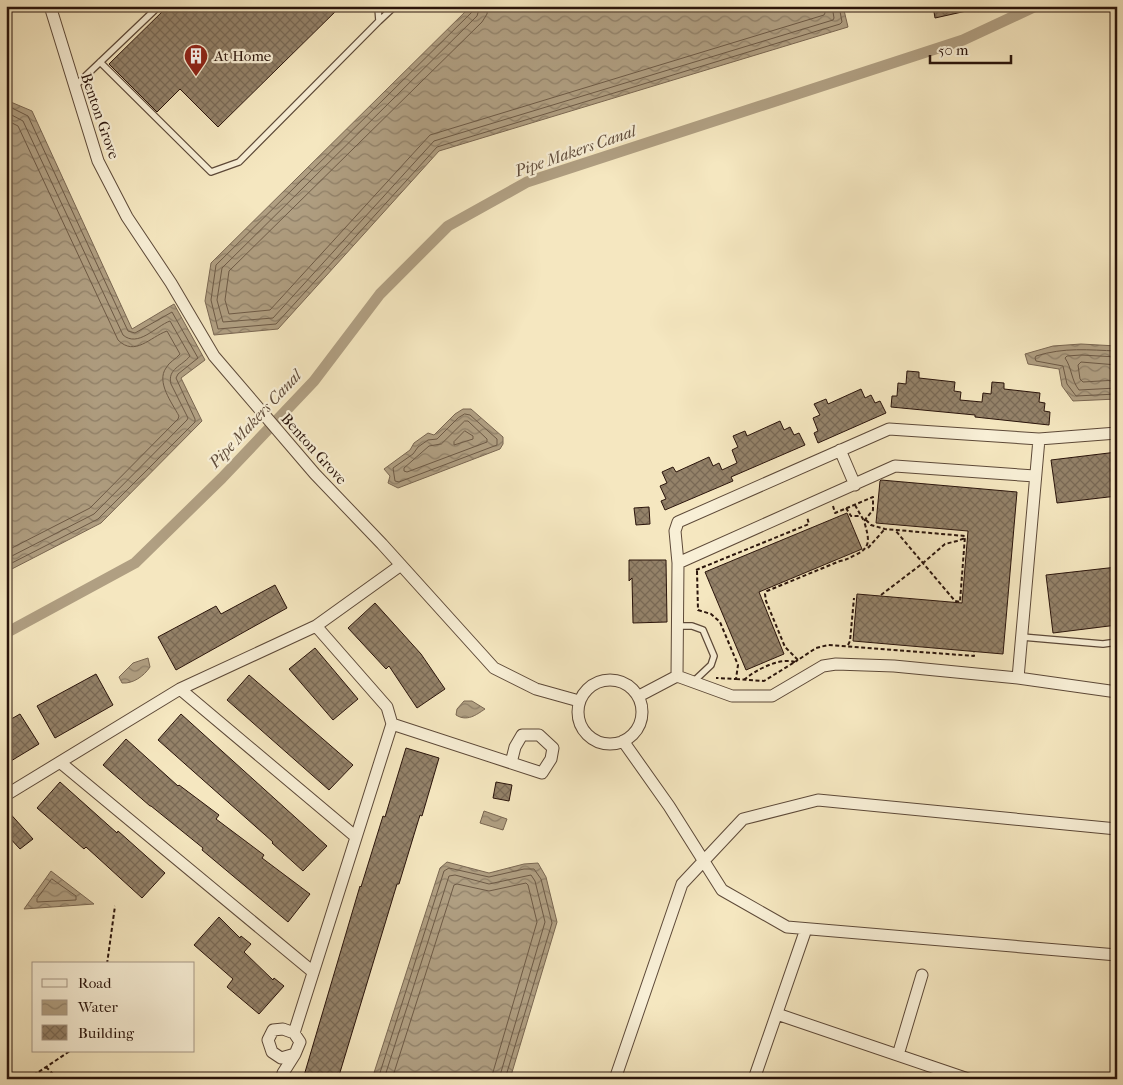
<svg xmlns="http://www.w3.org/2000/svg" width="1123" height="1085" viewBox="0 0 1123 1085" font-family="'IM FELL French Canon',serif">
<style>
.water{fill:url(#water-waves);stroke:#7a6752}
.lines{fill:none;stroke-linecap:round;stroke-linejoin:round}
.shore{stroke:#6d5a46;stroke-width:1}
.canal{stroke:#b09f82;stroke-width:11}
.building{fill:url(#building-cross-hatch);stroke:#2a140b}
.lane-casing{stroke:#5d4938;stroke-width:8}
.street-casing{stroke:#5d4938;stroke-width:13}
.path{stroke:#2a140b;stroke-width:2;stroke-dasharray:4 2.5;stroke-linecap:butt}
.lane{stroke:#f8efd6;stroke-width:5.5}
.street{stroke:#f8efd6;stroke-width:11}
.labels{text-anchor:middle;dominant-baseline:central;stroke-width:4.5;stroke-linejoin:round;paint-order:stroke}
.poi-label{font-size:15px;fill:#2a140b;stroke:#f8efd6;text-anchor:start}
.street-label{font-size:15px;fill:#2a140b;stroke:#f8efd6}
.water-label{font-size:16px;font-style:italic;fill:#604c3b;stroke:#f8efd6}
</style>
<defs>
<pattern id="water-waves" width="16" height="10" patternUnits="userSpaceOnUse" patternTransform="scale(1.25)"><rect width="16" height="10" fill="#b09f82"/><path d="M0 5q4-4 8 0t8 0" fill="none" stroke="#8f8069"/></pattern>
<pattern id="building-cross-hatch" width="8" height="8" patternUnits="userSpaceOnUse" patternTransform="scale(1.25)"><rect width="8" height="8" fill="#948269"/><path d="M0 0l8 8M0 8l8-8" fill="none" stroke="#796955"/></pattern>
</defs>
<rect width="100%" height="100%" fill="#f5e7c0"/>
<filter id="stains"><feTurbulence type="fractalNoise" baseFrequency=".004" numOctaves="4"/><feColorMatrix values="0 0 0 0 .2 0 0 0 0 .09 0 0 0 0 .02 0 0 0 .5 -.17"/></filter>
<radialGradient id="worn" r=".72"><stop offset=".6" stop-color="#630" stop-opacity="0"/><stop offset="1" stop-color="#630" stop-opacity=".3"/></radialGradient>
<path class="water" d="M471 6H843L848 27 439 151 278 329 214 335 205 301 211 263Z
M6 100 32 111 132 329 174 304 205 360 181 378 202 421 101 523 6 572Z
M1081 344 1117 346V399L1073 401 1062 386 1059 369 1028 364 1025 354 1053 346Z
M463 409H471L503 437V444L500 449 398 488 388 483 390 476 384 469 410 450 414 443 428 433 434 435 455 414Z
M148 658 150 667C144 676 133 684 122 683L119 677 133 663Z
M464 701H472L485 709C476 715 467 722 456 715L457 709Z
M484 811 507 819 503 830 480 823Z
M447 862 489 873 524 864 538 863 546 877 557 922 510 1079H372L440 868Z
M51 871 94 904 24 909Z"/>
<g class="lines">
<path class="shore" d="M474 6 472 12 216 265 211 300 218 329 276 324 437 147 840 24 842 22 839 6
M480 6 477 16 222 268 217 300 223 322 273 318 434 141 833 20 834 18 832 6
M488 6 487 14 482 22 229 271 225 300 229 314 270 310 430 135 824 15 825 13V6
M6 105 28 116 128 331 135 333 172 312 198 358 178 374 176 378 195 419V422L98 519 6 566
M6 112 23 121 123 335C138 348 156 326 170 321L190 356C182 366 167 369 171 384L188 418 187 420 94 514 6 559
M6 120 18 126 118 340C135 357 150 337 167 331L180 354C176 359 169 362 166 368 156 382 172 403 179 416L178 419 90 508 6 551
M1117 351C1088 350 1065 347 1036 356L1035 358 1036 361 1063 366 1067 384 1076 396 1117 394
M1117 357 1081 355 1067 356 1065 358C1072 368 1071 380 1079 390L1117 388
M1117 365 1081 362 1078 365 1080 379 1083 382 1117 380
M465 414 470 415 497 439V445L399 482 395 481 393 468 413 454 418 447 428 440 437 439 458 418Z
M465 421H468L487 439V442L407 472 404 471V468L429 446 441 444Z
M465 431 473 436V439L454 445V442Z
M52 879 76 896V900L37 902V899Z
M378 1079 444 871 449 868 489 877 524 869H534L541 879 552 923 505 1079
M384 1079 449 876 455 875 489 884 531 875 535 881 545 922 499 1079
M392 1079 454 885 457 884 489 891 526 883 528 885 537 922 491 1079"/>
<path class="canal" d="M6 633 135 563 222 478 314 381 380 294 448 226 527 182 963 40 1036 6"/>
</g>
<path class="building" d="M168 6H341L218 127 180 89 157 112 109 64Z
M933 6H970L971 10 935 18Z
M907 371 919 372V378L955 382 954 391 961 392 960 400 982 402 983 393 991 394 992 382 1004 383V389L1040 393 1039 402 1045 403 1044 411 1050 412 1049 425 975 417V415L891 407 892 396H897L898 383 906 384Z
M861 389 865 398 871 395 875 403 880 401 886 413 818 443 814 433 818 431 813 418 820 415 814 404 826 399 828 404Z
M780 421 784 430 790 427 794 435 799 433 805 445 731 477 733 481 665 510 661 501 666 499 660 486 667 483 662 472 673 467 676 472 709 457 713 466 719 463 722 470 737 463 732 450 738 447 733 436 745 431 747 436Z
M1117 452V496L1057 503 1051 460Z
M881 480 1017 492 1003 654 853 641 857 594 962 603 968 531 876 523 880 481Z
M649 507 650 524 636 525 634 508Z
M847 513 862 549 759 592 784 654 746 670 705 572Z
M629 560H666L667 622 633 623 632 578 629 581Z
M1117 567V625L1053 633 1046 575Z
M275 585 287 608 176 670 158 637 216 606 221 614Z
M375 603 421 654 445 689 417 708 389 666 386 669 348 628Z
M315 648 358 699 333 720 289 669Z
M96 674 113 705 55 738 37 706Z
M249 675 353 765 329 790 227 700Z
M20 714 39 744 6 764V722Z
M181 714 327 846 303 871 272 843 273 842 158 740Z
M126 739 178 786 179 785 219 815 216 819 264 855 262 858 310 894 288 922 202 850 203 848 151 806H150L103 765Z
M406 748 439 758 422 816 420 815 399 884H397L338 1079H303L360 886 361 887 383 816 385 817Z
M60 782 117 833 118 831 165 873 142 898 86 847 84 849 37 808Z
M496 782 512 785 509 801 493 798Z
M6 809 33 839 20 849 6 834Z
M219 917 240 938 241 936 251 944 244 952 273 980 274 978 284 986 259 1014 227 987 233 979 194 945Z"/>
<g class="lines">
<defs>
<path id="lane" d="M379 21 395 6
M100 62 211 172 239 162 379 21 378 8 376 6
M74 87 159 6
M678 626H692L703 630 714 656 711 665 693 682
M1022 637 1103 644 1117 642"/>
<path id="street" d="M50 6 98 161 127 217 171 283 214 356 315 474 382 544 494 668 536 689 579 701
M840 450 855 485
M678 563 895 466 1035 476
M677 676 678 563 675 531 678 522 889 429 1039 439 1117 433
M1018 678 1039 439
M578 712a32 32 0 1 1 64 0a32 32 0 1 1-64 0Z
M180 689 356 837
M639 696 677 676 732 696H772L823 666 836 664 894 666 1018 678 1117 692
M392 724 542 773 551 759 553 748 539 735H522L515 747 511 763
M623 741 669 806 722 890 787 927 1117 955
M61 763 313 972
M6 795 180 689 316 626 401 565
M777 1014 968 1079
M294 1033 283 1029 273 1030 268 1040 272 1052 281 1058 295 1054 300 1042 294 1033 392 724 387 707 316 626
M898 1055 922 975
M282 1079 283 1073 295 1054
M615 1079 682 884 743 819 818 800 1117 829
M754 1079 806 929"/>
</defs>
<use href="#lane" class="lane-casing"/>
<use href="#street" class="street-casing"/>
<path class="path" d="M855 505 864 521
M833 506 835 513 873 497V510L864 521C869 538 872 548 855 555 850 558 846 560 840 561L767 591 765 594 766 601 785 647 798 660 816 648 828 645 974 656V652
M846 508 851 516H861
M866 520 871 525 885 529 965 536 960 602 955 601 895 530
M868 548 884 530
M696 570 809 524 807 517
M697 571 698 610 711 614 720 622 738 665 736 679 716 678
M881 595 923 563 945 544 957 541 965 538
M848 645 850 641 854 598
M736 679 764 681 798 660
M744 680C755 670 780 657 795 662
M107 964 115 906
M46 1067 58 1079
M28 1079 70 1051"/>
<use href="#lane" class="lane"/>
<use href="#street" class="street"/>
</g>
<defs>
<symbol id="building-pin" viewBox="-11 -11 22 30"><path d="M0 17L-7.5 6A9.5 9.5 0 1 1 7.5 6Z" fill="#8f2418" stroke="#f8efd6"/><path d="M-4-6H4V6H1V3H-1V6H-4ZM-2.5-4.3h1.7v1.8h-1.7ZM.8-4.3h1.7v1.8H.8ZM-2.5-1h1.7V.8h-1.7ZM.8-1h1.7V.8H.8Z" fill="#fff"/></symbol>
</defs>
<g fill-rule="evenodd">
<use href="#building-pin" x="182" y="42" width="28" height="38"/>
</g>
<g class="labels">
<g class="poi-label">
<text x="214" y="56">At Home</text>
</g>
<g class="street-label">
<text transform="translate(100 116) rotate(71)">Benton Grove</text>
<text transform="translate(314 449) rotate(48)">Benton Grove</text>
</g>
<g class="water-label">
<text transform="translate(575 151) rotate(-19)">Pipe Makers Canal</text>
<text transform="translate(255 419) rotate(-47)">Pipe Makers Canal</text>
</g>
</g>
<rect width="1123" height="1085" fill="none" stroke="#f5e7c0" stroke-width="25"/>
<rect x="8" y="8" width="1108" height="1070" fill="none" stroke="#2a140b" stroke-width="2.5"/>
<rect x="12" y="12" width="1098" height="1060" fill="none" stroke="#2a140b"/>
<rect x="32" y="962" width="162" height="90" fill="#f8efd6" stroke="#a69785"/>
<rect x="42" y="979" width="25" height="8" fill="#f8efd6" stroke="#a69785"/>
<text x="78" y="988" font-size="15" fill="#2a140b">Road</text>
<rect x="42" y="1000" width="25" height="15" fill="url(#water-waves)" stroke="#a69785"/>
<text x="78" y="1012" font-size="15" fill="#2a140b">Water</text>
<rect x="42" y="1025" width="25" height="15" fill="url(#building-cross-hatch)" stroke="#a69785"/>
<text x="78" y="1038" font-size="15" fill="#2a140b">Building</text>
<path d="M930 55v8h81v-8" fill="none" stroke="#2a140b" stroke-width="2.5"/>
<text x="938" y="55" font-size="15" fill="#2a140b" stroke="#f8efd6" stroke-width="4" paint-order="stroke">50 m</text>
<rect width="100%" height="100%" filter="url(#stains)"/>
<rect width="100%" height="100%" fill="url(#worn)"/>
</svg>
